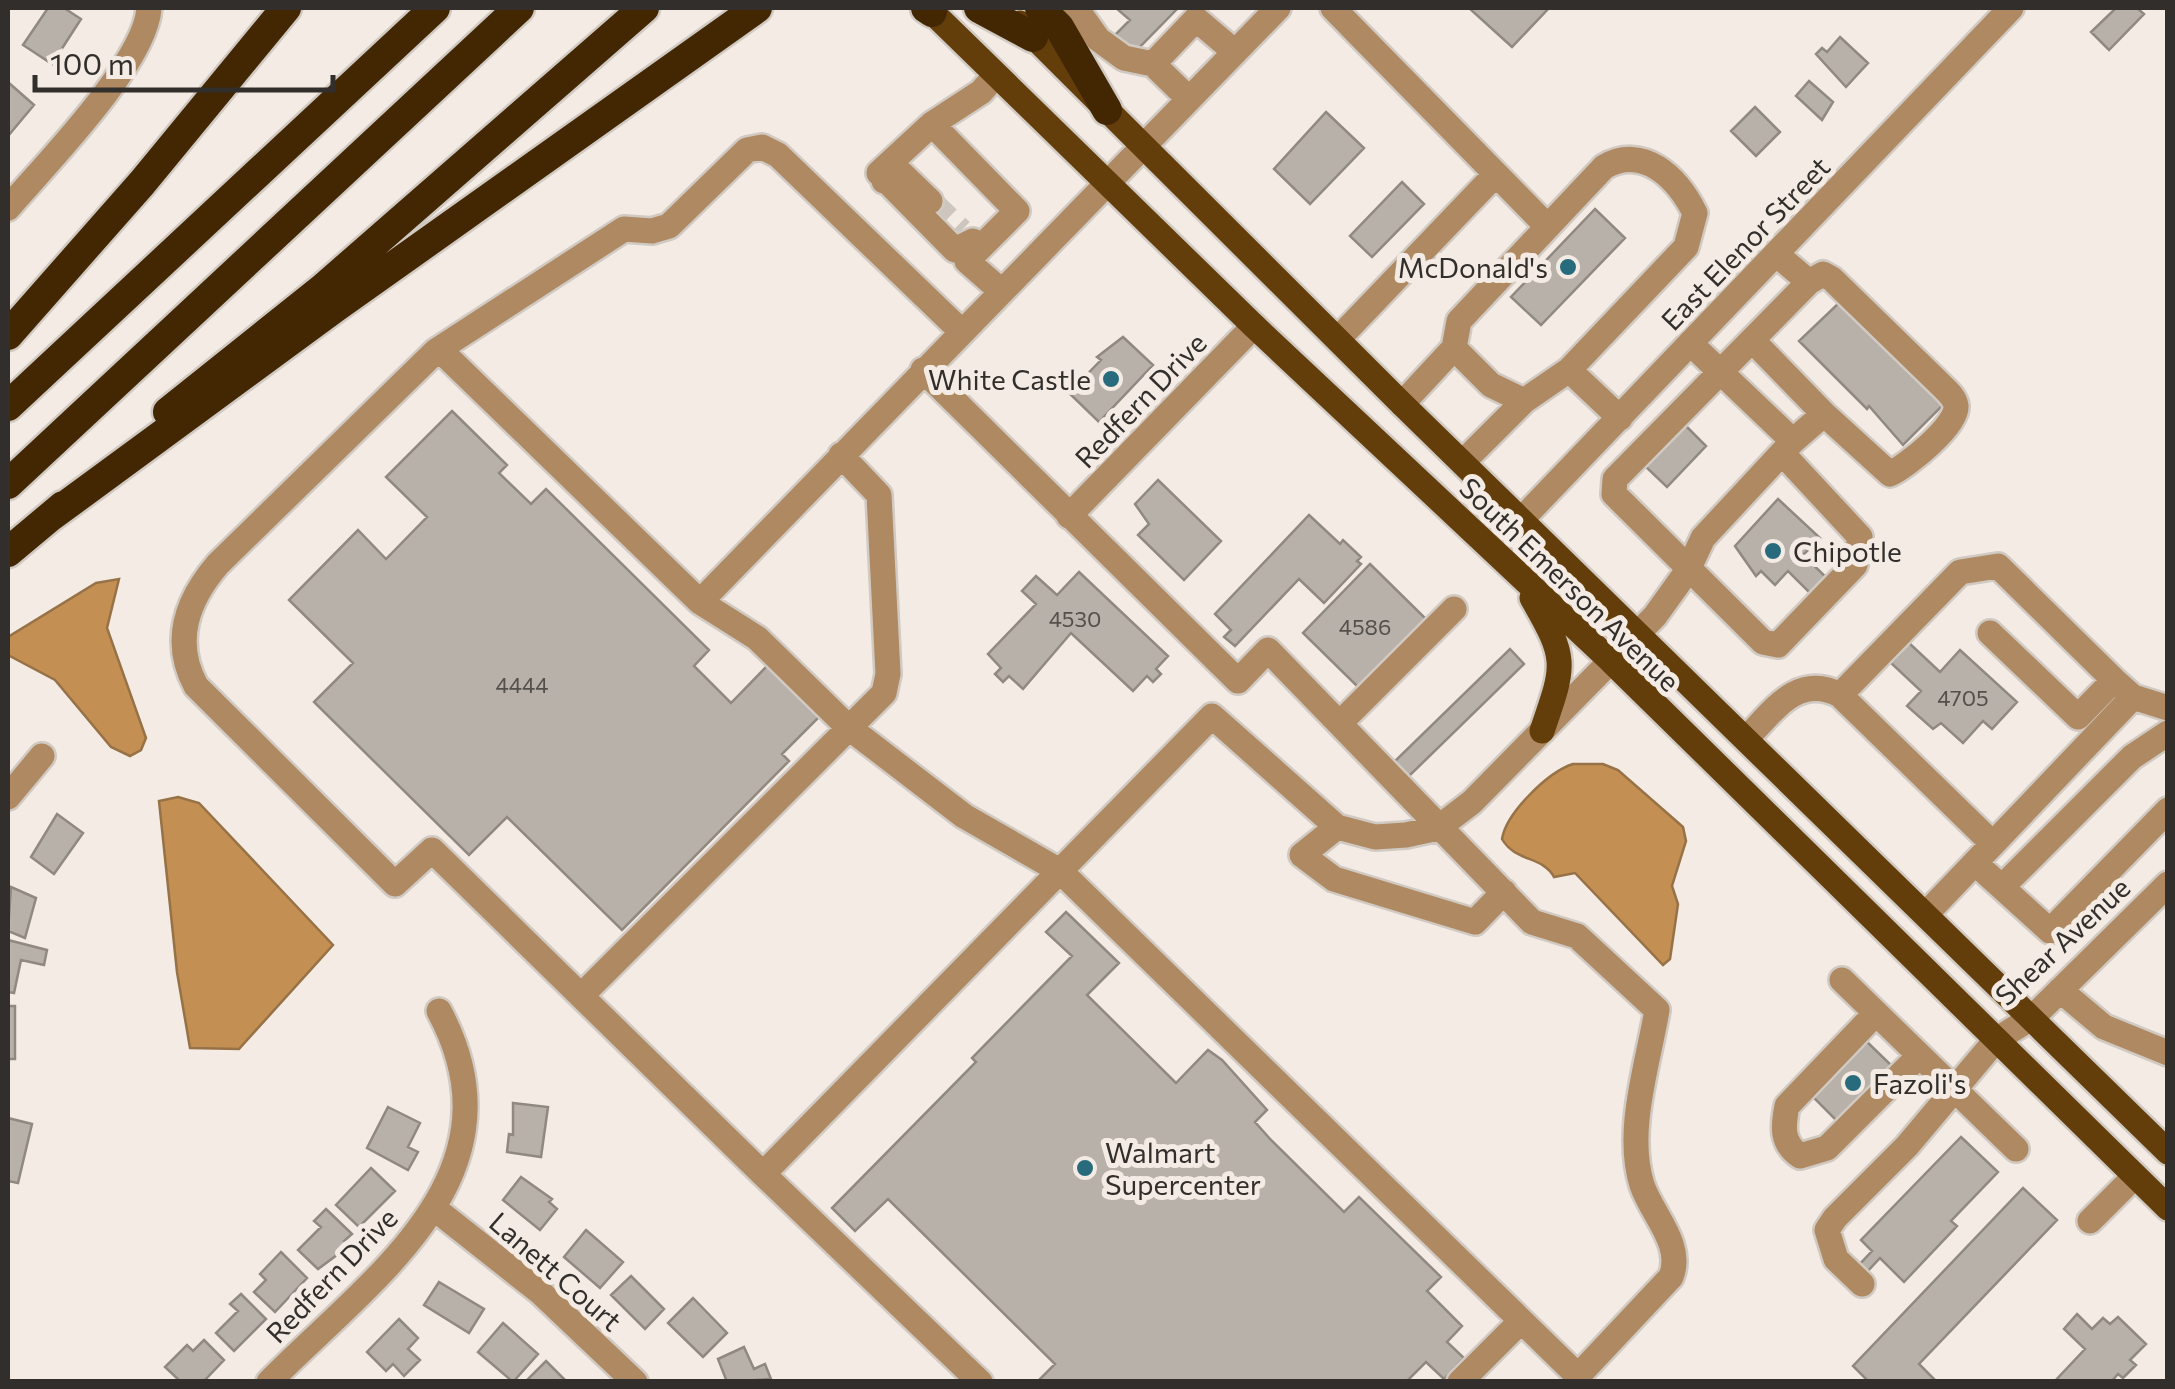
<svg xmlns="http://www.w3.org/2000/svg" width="2175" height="1389" viewBox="0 0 2175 1389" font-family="Commissioner,sans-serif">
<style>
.water{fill:#c38f53;stroke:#977247;stroke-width:2.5}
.building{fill:#b8b1a9;stroke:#908982;stroke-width:2.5}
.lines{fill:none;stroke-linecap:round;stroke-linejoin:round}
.minor-tunnel{stroke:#cdc6bf;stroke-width:25;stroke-dasharray:25 12;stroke-linecap:butt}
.minor-casing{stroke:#d1cac3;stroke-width:30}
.major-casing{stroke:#d1cac3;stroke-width:30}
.highway-casing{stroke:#d1cac3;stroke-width:35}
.minor{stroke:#af8961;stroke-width:25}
.major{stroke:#643e0a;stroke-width:25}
.highway{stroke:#432702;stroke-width:30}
.poi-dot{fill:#286b7d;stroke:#f4ece4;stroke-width:4}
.labels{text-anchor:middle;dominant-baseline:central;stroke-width:10;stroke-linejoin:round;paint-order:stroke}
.number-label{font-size:22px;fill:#534f4a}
.street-label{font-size:28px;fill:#312e2b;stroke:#f4ece4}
.poi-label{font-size:28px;fill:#312e2b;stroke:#f4ece4;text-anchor:start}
</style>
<rect width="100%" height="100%" fill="#f4ece4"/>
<path class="water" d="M119 579 107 628 146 738 141 750 130 756 111 747 55 680 8 655V637L96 583Z
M1573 764H1603L1618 770 1683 827 1686 841 1672 886 1678 904 1670 959 1663 965 1575 873 1554 877C1543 856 1515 862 1502 839 1506 813 1548 772 1573 764Z
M178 797 199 803 333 945 239 1049 190 1048 177 972 159 801Z"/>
<path class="building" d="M48 8H64L81 19 52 64 23 45Z
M1116 8H1178L1131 56 1112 38 1130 20Z
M1469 8H1549L1512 47Z
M2116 8H2137L2144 14 2109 50 2091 32Z
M1840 37 1868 63 1846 87 1816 54 1822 48 1827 52Z
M1809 81 1833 102 1822 120 1796 96Z
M9 83 34 105 8 136V85Z
M1755 107 1780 132 1756 156 1731 131Z
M1326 112 1364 148 1310 204 1274 169Z
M1402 182 1424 204 1372 257 1350 236Z
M1595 209 1625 238 1541 325 1511 297Z
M1841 301 1945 403 1903 445 1869 406 1867 409 1799 341Z
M1123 337 1153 365 1099 422 1069 393 1101 360 1097 357Z
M452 411 507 465 499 473 531 504 546 489 709 650 694 666 731 703 768 665 820 716 782 754 789 761 622 930 507 817 469 855 314 702 353 663 289 600 358 530 386 559 427 517 386 477Z
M1685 425 1706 446 1667 487 1646 467Z
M1158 480 1221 541 1184 580 1138 535 1149 524 1135 504Z
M1778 499 1820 538 1803 555 1831 582 1815 598 1788 571 1775 585 1761 571 1756 576 1735 546Z
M1309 515 1340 544 1343 540 1361 557 1357 561 1361 564 1324 603 1299 579 1235 646 1224 637 1231 630 1215 614Z
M1370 564 1426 619 1359 688 1303 633Z
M1079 572 1168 656 1156 669 1161 674 1153 682 1147 676 1133 691 1071 633 1023 689 1009 676 1003 682 995 674 1001 668 988 654 1036 604 1022 591 1036 576 1057 595Z
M1909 643 1940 672 1960 650 2017 702 1992 729 1983 721 1963 743 1941 723 1933 729 1907 706 1921 691 1891 663Z
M1510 649 1524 664 1407 778 1393 763Z
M57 814 83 833 54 874 31 857Z
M11 887 36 898 25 938 8 931Z
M1066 912 1119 963 1087 995 1176 1083 1208 1050 1222 1060 1267 1110 1255 1122 1271 1140 1344 1212 1359 1197 1441 1277 1427 1291 1462 1326 1447 1342 1464 1358 1444 1379 1426 1362 1406 1382H1037L1055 1364 888 1199 855 1231 832 1208 976 1062 972 1058 1072 956 1046 932Z
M8 940 47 950 44 965 21 960 14 993 8 992Z
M8 1006H15V1059H8Z
M1862 1037 1895 1069 1837 1121 1813 1097Z
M513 1103 548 1107 541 1157 507 1152 509 1134 513 1135Z
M388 1107 420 1123 408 1147 418 1152 408 1170 367 1148Z
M8 1118 32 1124 18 1183 8 1181Z
M1961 1137 1998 1172 1951 1221 1957 1226 1904 1282 1880 1258 1866 1273 1858 1266 1872 1251 1861 1240Z
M371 1168 395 1191 359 1227 336 1205Z
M521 1177 552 1199 549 1202 557 1209 540 1230 503 1200Z
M2023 1188 2057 1220 1919 1364 1937 1382H1869L1853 1366Z
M326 1209 352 1234 344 1241 349 1246 318 1269 298 1250 321 1227 314 1221Z
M586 1230 623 1262 600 1288 564 1257Z
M281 1252 307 1278 275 1312 254 1292 266 1280 260 1274Z
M631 1276 664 1309 645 1329 611 1295Z
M439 1282 484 1309 469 1333 424 1305Z
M241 1294 266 1319 234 1351 216 1333 238 1311 230 1304Z
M693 1298 727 1333 703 1357 668 1323Z
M2077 1314 2092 1329 2103 1318 2110 1324 2118 1317 2146 1344 2130 1360 2136 1365 2123 1378 2118 1374 2111 1382H2054L2085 1349 2064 1329Z
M399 1319 418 1338 408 1349 420 1360 404 1376 393 1364 386 1371 367 1352Z
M503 1323 538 1354 513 1382 478 1352Z
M204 1340 224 1360 203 1382H181L165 1367 187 1345 193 1351Z
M744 1347 754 1369 765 1364 771 1379 727 1382 718 1359Z
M546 1361 567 1382 526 1381Z"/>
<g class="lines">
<path class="minor-tunnel" d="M930 201 961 231"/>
<defs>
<path id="minor" d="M1076 8 1098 39 1124 58 1153 64 1189 99
M1333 8 1546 225
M1153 64 1196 19 1235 52
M996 75 981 92 932 124 1017 211 967 261 1000 290
M932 124 879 173 955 250 973 241
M884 181 902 174 930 201
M8 208C45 165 146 62 149 8
M1776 254 1809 282 1615 479 1614 494 1763 642 1778 645 1855 565 1860 537 1782 453
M1809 282 1823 274 1832 279 1942 386C1948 392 1955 398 1956 406 1958 425 1907 466 1890 474L1824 414
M961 331 778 155 762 147 747 150 669 226 652 231 624 229 436 351 218 564C187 600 172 641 196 686L395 884 432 850 763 1174 1212 716 1337 827 1375 837 1406 835 1438 828 1472 802 1655 616 1688 570 1703 538 1793 441 1690 343
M1339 338 1494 176
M1752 340 1824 414 1793 441
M1454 348 1491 385 1524 401
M439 349 700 602 1278 8
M1569 370 1620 418
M1402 404 1454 348 1459 321 1604 167C1643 144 1677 177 1695 213L1686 247 1569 370 1524 401 1463 462
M1069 516 1254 326
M1521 520 2011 8
M700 602 757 638 848 727 964 816 1060 871 1578 1376 1671 1277C1684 1244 1652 1215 1642 1185 1625 1131 1648 1064 1657 1010L1577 936 1532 922 1268 650 1238 681 923 370
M1840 695 1960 572 1998 566 2114 680
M2133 697 2168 708
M1340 723 1454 609
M1746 739C1774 710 1798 673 1840 695L1993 844
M8 797 42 756
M1337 827 1302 855 1334 879 1475 922 1504 892
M1975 863 2050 931 2168 810
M2002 887 2132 757 2168 733
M1926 914 2133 697 2114 680 2078 717 1990 633
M1842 980 1876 1013
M2060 990 2104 1027 2168 1053
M583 994 884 693 888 674 879 495 841 455
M1919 1056 1827 1148 1800 1156C1781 1143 1783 1126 1787 1106L1876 1013 2016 1149
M763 1174 980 1382
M435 1209 540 1292 635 1382
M2090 1221 2135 1176
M1862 1284 1836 1259 1827 1230 1835 1218 1907 1146 1996 1040 2033 1017 2168 884
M269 1382C373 1277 527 1175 439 1011
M1460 1382 1521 1321"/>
<path id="major" d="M928 8 1254 326 1611 661 2168 1208
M1020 23 1402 404 2168 1152
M1532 598C1568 660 1565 664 1542 731"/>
<path id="highway" d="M926 8 932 12
M979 8 1033 37
M1040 8 1059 27 1107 110
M8 335 142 183 286 8
M8 406 435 8
M168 412 322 289 644 8
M8 484 519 8
M50 517 336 307 757 8
M8 552 63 506"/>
</defs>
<use href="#minor" class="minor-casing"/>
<use href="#major" class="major-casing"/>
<use href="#highway" class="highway-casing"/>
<use href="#minor" class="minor"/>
<use href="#major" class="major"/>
<use href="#highway" class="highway"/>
</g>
<g class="poi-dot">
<circle cx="1568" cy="267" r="10"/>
<circle cx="1111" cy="379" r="10"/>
<circle cx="1773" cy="551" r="10"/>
<circle cx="1853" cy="1083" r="10"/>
<circle cx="1085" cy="1168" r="10"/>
</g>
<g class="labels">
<g class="number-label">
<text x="1075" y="618">4530</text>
<text x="1365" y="626">4586</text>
<text x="522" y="684">4444</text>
<text x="1963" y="697">4705</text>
</g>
<g class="street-label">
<text transform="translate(1745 243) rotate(-46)">East Elenor Street</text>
<text transform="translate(1140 400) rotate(-46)">Redfern Drive</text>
<text transform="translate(1570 584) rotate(44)">South Emerson Avenue</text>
<text transform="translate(2062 941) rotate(-43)">Shear Avenue</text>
<text transform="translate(556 1271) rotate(41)">Lanett Court</text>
<text transform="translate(331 1275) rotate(-46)">Redfern Drive</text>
</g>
<g class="poi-label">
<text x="1548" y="267" text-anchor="end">McDonald's</text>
<text x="1091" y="379" text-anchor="end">White Castle</text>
<text x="1793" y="551">Chipotle</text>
<text x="1873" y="1083">Fazoli's</text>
<text x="1105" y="1152">Walmart<tspan x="1105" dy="32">Supercenter</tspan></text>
</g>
</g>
<rect width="2175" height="1389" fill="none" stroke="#312e2b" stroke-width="20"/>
<path d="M35 75v15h298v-15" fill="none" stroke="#312e2b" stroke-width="5"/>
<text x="50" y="75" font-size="30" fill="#312e2b" stroke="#f4ece4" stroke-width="8" paint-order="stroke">100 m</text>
</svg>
